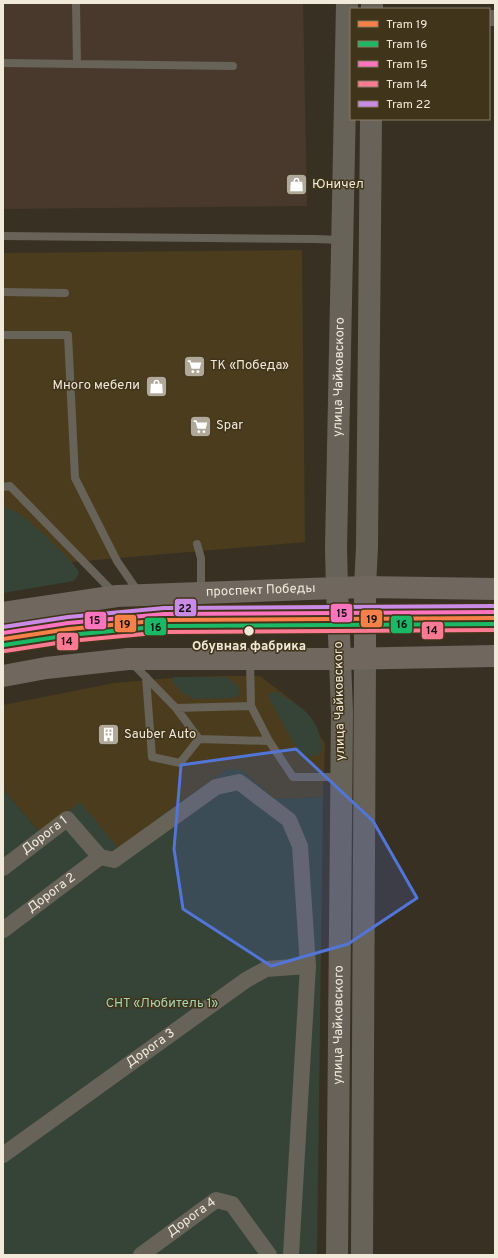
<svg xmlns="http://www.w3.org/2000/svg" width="498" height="1258" viewBox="0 0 498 1258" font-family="Overpass,sans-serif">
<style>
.built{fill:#4a3c1d}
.industrial{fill:#48392c}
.green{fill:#364337}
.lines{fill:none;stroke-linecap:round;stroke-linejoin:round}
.service{stroke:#686359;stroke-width:8}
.minor{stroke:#686359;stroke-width:16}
.secondary{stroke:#686359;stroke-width:22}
.primary{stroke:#70675e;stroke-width:22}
.tram-1-casing{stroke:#40341a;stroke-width:7}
.tram-2-casing{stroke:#40341a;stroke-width:7}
.tram-3-casing{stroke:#40341a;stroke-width:7}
.tram-4-casing{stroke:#40341a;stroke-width:7}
.tram-5-casing{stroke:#40341a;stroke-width:7}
.tram-1{stroke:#f78048;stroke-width:4}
.tram-2{stroke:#1ab867;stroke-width:4}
.tram-3{stroke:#fc73be;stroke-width:4}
.tram-4{stroke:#fe7a93;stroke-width:4}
.tram-5{stroke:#ca8be6;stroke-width:4}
.marked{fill:#5275d8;fill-opacity:0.2;stroke:#5275d8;stroke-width:3;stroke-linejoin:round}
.stop-dot{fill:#f1eada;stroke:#40341a;stroke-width:1.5}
.labels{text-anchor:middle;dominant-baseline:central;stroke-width:3;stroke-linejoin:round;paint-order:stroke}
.poi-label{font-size:13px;fill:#f1eada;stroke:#40341a;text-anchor:start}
.street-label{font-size:13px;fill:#f1eada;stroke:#40341a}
.stop-label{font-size:13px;font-weight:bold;fill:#f1eada;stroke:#40341a}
.park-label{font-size:13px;fill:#a4d5b1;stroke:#40341a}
.line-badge{stroke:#40341a;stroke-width:1.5}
.pale-badge-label{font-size:11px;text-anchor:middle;font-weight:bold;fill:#111}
</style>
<rect width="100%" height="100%" fill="#383022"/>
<path class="built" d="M302 250 305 542 3 568V253Z
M222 676H260L294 702 325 743 323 797 275 799 241 770 120 850 40 833 3 789V705L114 683 183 677Z"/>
<path class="industrial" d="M3 3H303L307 206 3 209Z"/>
<path class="green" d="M3 507C7 508 11 509 15 511 29 520 71 558 79 572L77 577 74 581 3 593Z
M174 677H226L238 686 239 695 236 697 231 698 194 699 183 693 173 683 172 679Z
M275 691C295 703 315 713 320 737 322 744 323 749 319 755 311 757 302 756 297 749L268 696Z
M228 769 241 770 275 799 323 797 317 1255H3V789L40 833 80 802 120 850 163 814Z"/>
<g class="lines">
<path class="service" d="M76 3 77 64
M3 63 233 66
M3 236 315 239 342 240
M3 292 65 293
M3 335H68L75 478 117 561 139 593
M3 487 10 486 115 594
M197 544 201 558V592
M132 663 176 708 251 706 250 659
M146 677 152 757 180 763 199 739
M251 706 269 741 293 777H341
M176 708 199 739 269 741"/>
<g class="minor">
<path d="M489 18H495"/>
<path d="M100 857 114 860 216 787 239 782 289 820 300 846 308 966 291 1255"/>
<path id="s1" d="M3 868 67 819 100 857"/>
<path id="s2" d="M3 930 100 857"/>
<path id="s3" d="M3 1155 246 980 266 969 308 966"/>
<path id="s4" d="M141 1255 216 1200 232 1204 269 1255"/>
</g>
<g class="secondary">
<path d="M372 9V3"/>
<path d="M365 587 367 547 371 119"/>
<path id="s5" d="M337 589 336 548 347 3"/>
<path id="s6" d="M337 1255 342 713 340 659"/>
<path d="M362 1255 365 658"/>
</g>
<g class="primary">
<path d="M365 587V658"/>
<path d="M337 589 340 659"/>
<path id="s7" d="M3 613 117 596 365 587 495 589"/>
<path d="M3 676 46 668 128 659H340L495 656"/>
</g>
<defs>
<path id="tram-1" d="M3 639 69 629 164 620 495 618"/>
<path id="tram-2" d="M4 645 70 635 164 626 495 624"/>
<path id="tram-3" d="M3 633 68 623 164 614 495 612"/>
<path id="tram-4" d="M5 651 70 641 165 632 495 630"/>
<path id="tram-5" d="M3 627 68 617 164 608 495 606"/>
</defs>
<use href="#tram-1" class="tram-1-casing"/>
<use href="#tram-2" class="tram-2-casing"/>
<use href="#tram-3" class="tram-3-casing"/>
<use href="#tram-4" class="tram-4-casing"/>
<use href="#tram-5" class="tram-5-casing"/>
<use href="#tram-1" class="tram-1"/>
<use href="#tram-2" class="tram-2"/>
<use href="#tram-3" class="tram-3"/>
<use href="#tram-4" class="tram-4"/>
<use href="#tram-5" class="tram-5"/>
</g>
<path class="marked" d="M296 749 373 821 417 898 348 944 271 966 183 909 174 849 181 765Z"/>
<defs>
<symbol id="shop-square" viewBox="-11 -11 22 22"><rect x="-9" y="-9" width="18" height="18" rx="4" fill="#b0a99a" stroke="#40341a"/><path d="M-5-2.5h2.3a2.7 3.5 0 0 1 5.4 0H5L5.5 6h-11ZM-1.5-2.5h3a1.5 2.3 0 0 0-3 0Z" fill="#fff"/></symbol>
<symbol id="supermarket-square" viewBox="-11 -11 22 22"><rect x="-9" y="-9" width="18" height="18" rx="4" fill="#b0a99a" stroke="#40341a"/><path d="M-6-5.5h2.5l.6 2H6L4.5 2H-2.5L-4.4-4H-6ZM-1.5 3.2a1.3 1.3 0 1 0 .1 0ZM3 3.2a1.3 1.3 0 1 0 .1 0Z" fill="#fff"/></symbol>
<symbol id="building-square" viewBox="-11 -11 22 22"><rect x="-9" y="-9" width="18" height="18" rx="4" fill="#b0a99a" stroke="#40341a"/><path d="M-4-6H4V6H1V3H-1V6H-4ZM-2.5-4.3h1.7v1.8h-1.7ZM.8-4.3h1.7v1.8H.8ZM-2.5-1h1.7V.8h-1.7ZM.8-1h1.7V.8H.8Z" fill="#fff"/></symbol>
</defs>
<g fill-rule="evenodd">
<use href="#shop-square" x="284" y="172" width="25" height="25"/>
<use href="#supermarket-square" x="182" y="354" width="25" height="25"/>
<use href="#shop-square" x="144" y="374" width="25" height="25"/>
<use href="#supermarket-square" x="188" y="414" width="25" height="25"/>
<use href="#building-square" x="96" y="722" width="25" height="25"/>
</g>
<circle class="stop-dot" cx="249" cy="631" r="5.5"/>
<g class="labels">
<g class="poi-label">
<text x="312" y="185">Юничел</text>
<text x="210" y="366">ТК «Победа»</text>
<text x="140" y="386" text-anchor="end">Много мебели</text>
<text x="216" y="426">Spar</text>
<text x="124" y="735">Sauber Auto</text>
</g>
<g class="street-label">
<text stroke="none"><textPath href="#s5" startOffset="212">улица Чайковского</textPath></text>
<text stroke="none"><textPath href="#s7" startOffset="259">проспект Победы</textPath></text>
<text transform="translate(340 701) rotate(-91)">улица Чайковского</text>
<text stroke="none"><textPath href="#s1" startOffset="53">Дорога 1</textPath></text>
<text stroke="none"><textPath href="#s2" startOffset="61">Дорога 2</textPath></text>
<text stroke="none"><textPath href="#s6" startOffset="230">улица Чайковского</textPath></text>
<text stroke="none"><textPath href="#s3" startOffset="182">Дорога 3</textPath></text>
<text stroke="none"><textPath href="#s4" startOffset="63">Дорога 4</textPath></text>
</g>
<g class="stop-label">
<text x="249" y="647">Обувная фабрика</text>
</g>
<g class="park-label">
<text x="162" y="1004">СНТ «Любитель 1»</text>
</g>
</g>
<g class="line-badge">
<rect x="174" y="598" width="23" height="19" rx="4" fill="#ca8be6"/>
<rect x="330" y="603" width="23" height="20" rx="4" fill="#fc73be"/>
<rect x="360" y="609" width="23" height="19" rx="4" fill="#f78048"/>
<rect x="84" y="611" width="23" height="19" rx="4" fill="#fc73be"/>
<rect x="114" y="614" width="23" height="19" rx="4" fill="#f78048"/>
<rect x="390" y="615" width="23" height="19" rx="4" fill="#1ab867"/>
<rect x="144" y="617" width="23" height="19" rx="4" fill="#1ab867"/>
<rect x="421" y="621" width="23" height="19" rx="4" fill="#fe7a93"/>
<rect x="56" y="632" width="23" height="19" rx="4" fill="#fe7a93"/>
</g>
<g class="pale-badge-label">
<text x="185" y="612">22</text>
<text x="342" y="617">15</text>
<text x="372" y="623">19</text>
<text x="95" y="624">15</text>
<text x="125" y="628">19</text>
<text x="402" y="628">16</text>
<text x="156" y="631">16</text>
<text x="432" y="634">14</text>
<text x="67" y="645">14</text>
</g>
<rect width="498" height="1258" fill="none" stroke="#f1eada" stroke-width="8"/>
<rect x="350" y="8" width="140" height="112" fill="#40341a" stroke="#877d67"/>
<rect x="358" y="21" width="20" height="6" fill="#f78048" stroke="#877d67"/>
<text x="386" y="28" font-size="12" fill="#f1eada">Tram 19</text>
<rect x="358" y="41" width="20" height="6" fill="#1ab867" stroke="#877d67"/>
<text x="386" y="48" font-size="12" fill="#f1eada">Tram 16</text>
<rect x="358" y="61" width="20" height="6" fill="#fc73be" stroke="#877d67"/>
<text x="386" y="68" font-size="12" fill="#f1eada">Tram 15</text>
<rect x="358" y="81" width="20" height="6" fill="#fe7a93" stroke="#877d67"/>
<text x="386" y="88" font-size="12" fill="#f1eada">Tram 14</text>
<rect x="358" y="101" width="20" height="6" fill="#ca8be6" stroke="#877d67"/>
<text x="386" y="108" font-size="12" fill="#f1eada">Tram 22</text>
</svg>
